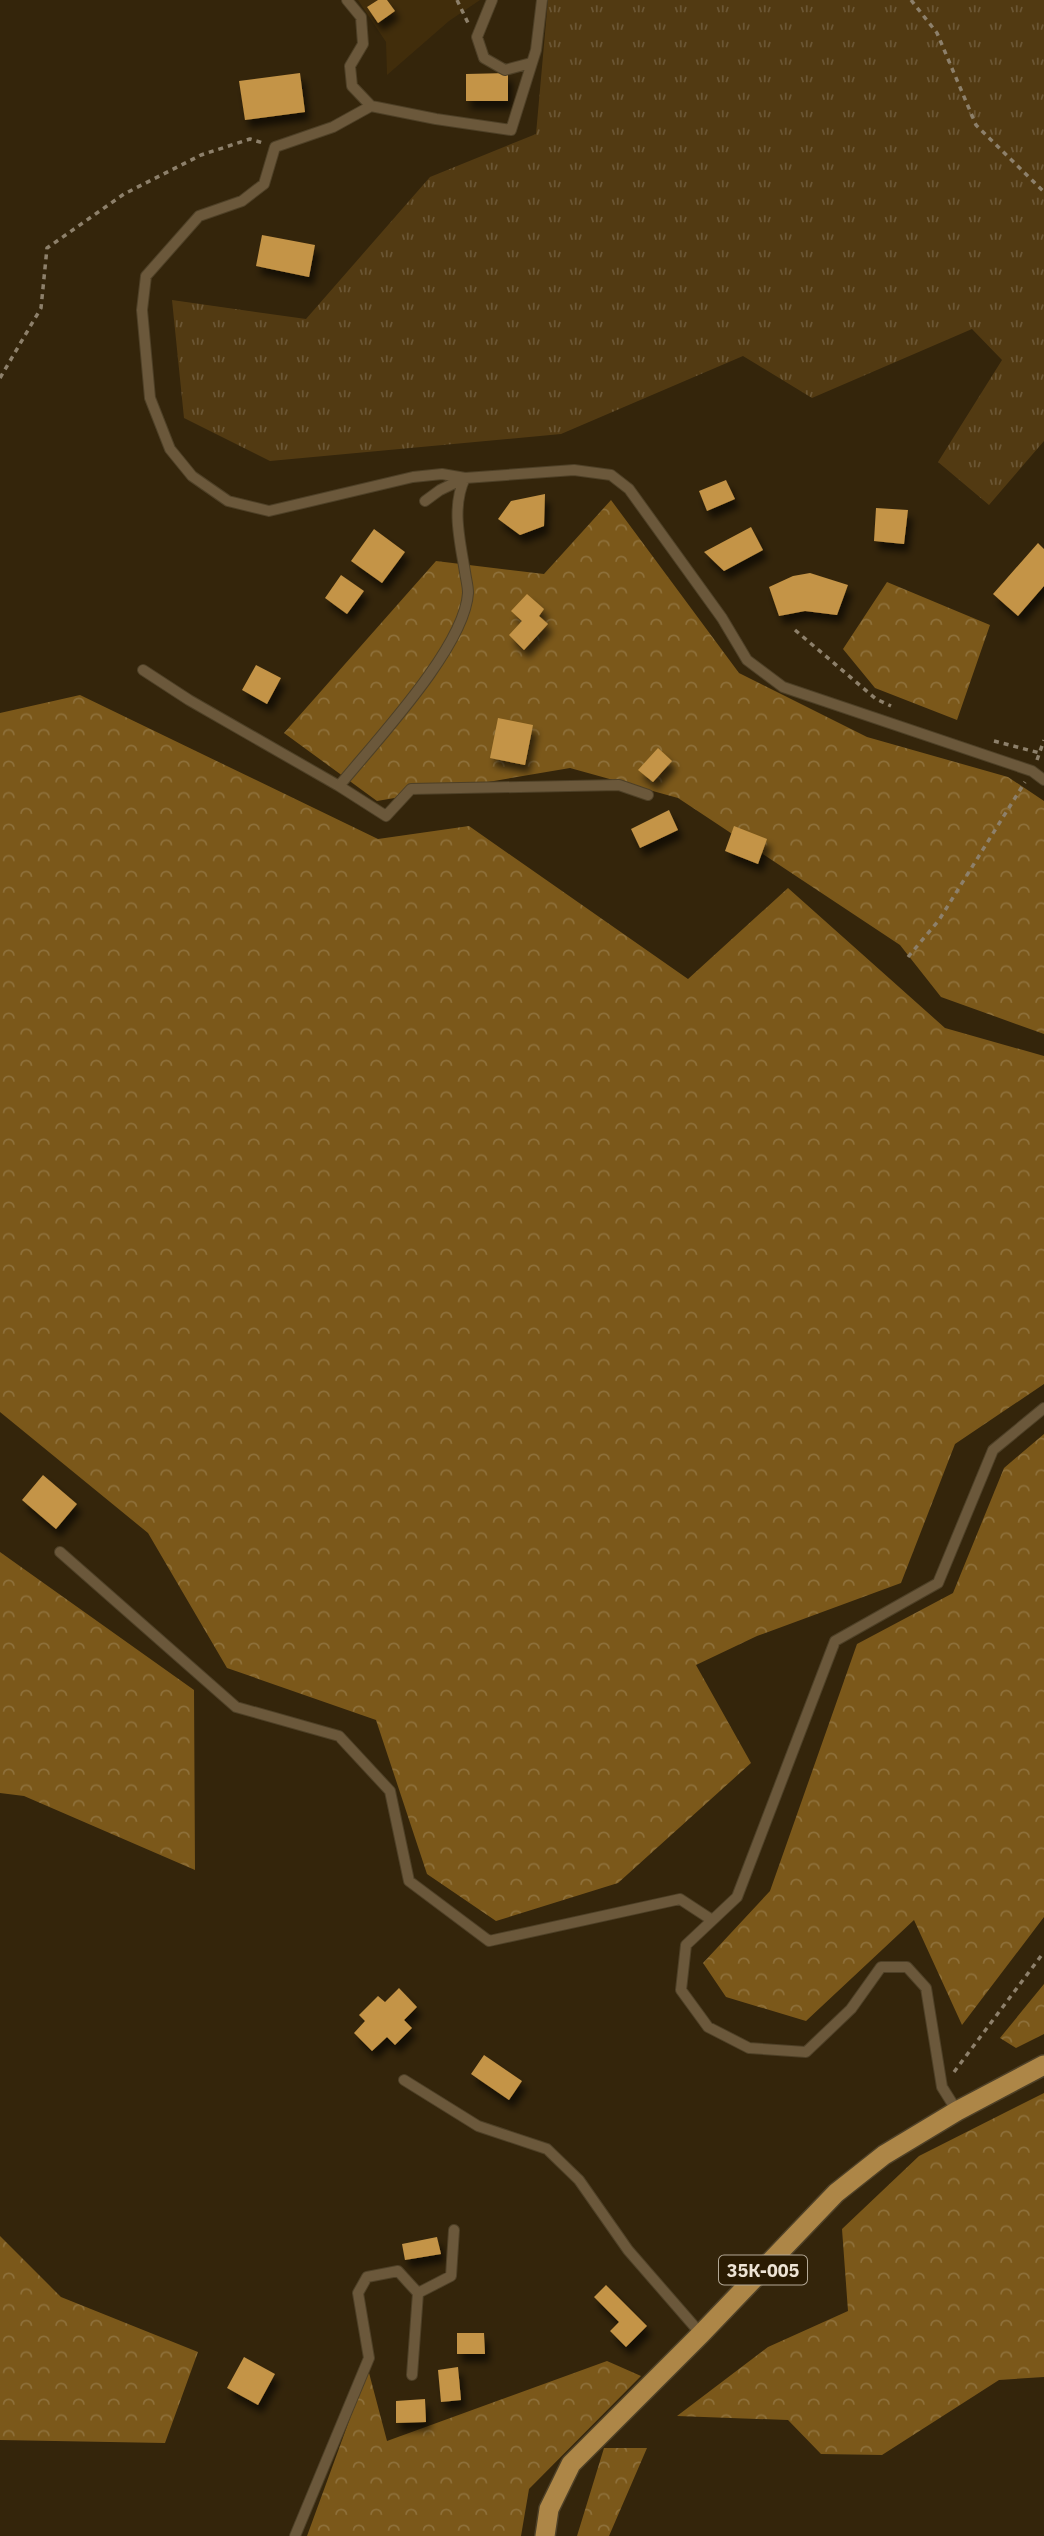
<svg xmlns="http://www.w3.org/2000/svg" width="1044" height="2536" viewBox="0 0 1044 2536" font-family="'IBM Plex Sans',sans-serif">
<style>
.built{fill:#412d0b}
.grass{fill:url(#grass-tufts)}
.forest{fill:url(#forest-crowns)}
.building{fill:#c49447;filter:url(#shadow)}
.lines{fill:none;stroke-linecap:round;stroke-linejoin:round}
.service-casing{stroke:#4e4027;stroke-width:12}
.primary-casing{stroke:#4e4027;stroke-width:22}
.path{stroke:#8d806b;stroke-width:3.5;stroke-dasharray:5 5;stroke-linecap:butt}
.service{stroke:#6b583b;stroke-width:10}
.primary{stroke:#ad8647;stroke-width:19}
.labels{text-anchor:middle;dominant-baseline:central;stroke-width:7;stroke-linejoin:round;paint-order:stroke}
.shield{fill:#2a1b02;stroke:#b3a896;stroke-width:2}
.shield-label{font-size:18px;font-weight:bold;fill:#eee4d5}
</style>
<defs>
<pattern id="grass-tufts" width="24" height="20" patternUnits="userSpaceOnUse" patternTransform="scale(1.75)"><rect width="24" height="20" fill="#523a12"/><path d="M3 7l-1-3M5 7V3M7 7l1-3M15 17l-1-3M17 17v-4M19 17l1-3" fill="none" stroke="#6b5634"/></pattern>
<pattern id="forest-crowns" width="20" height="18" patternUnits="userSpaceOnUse" patternTransform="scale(1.75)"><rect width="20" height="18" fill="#7b581a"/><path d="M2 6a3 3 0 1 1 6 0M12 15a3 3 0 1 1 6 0" fill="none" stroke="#8e703a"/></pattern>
<filter id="shadow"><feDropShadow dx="4.5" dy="8" stdDeviation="3.5" flood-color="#0009"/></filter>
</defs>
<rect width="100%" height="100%" fill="#34250b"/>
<path class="built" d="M358 0H480L449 21 387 75 386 42Z"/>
<path class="grass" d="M548 0H1044V441L989 505 938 462 1002 360 972 329 812 398 743 356 561 434 270 461 184 418 172 300 306 319 430 177 536 134Z"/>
<path class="forest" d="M611 500 739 673 867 737 1008 777 1044 801V1034L941 997 900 945 678 798 570 768 377 801 284 733 436 561 544 574Z
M887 582 990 625 957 720 875 688 843 649Z
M80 695 378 839 469 826 688 979 788 888 945 1028 1044 1056V1384L955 1444 901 1583 757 1636 696 1665 751 1763 618 1883 496 1921 427 1874 376 1720 227 1668 148 1533 0 1412V713Z
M1044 1434V1917L962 2025 914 1920 806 2021 726 1997 703 1963 770 1891 857 1644 953 1593 1004 1468Z
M0 1552 194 1690 195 1870 24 1796 0 1793Z
M1044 1984V2034L1016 2048 1000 2038Z
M1044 2093V2377L999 2380 882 2455 821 2454 788 2420 677 2416 768 2347 848 2311 842 2229 919 2156Z
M0 2236 61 2297 198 2352 165 2443 0 2440Z
M607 2361 641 2376 529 2489 521 2536H307L368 2369 387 2441Z
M604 2448H647L609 2536H577Z"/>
<path class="building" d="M378 0H387L395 11 378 23 367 7Z
M300 73 305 112 245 120 239 81Z
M508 73V101H466V74Z
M262 235 315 245 309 277 256 266Z
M726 480 735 499 707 511 699 491Z
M545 494 544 526 520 535 498 519 511 501Z
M876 508 908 510 904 544 874 541Z
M751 527 763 550 724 571 704 552Z
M374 529 405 552 382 583 351 561Z
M1038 543 1044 549V586L1018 616 993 594Z
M810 573 848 585 837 615 805 611 779 616 769 587 793 576Z
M341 575 364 591 347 614 325 598Z
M527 594 544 609 539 616 548 624 524 650 509 635 522 621 511 611Z
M256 665 281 678 267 704 242 690Z
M498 718 533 725 525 765 490 758Z
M658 748 672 761 653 782 638 770Z
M669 810 678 830 640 848 631 829Z
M734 826 767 839 758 864 725 851Z
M43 1475 77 1504 56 1529 22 1500Z
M399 1988 417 2007 404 2020 412 2028 395 2045 387 2037 372 2051 354 2033 365 2021 359 2015 378 1996 385 2002Z
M484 2055 522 2081 509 2100 471 2074Z
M437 2237 441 2254 405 2260 402 2244Z
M606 2285 647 2326 626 2347 610 2331 619 2322 594 2297Z
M457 2333H484L485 2354H457Z
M244 2357 275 2374 258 2405 227 2388Z
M458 2367 461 2400 441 2402 438 2370Z
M425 2399 426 2422 396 2423V2401Z"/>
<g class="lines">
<defs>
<path id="service" d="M347 0 361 17 363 44 350 66 352 86 371 106
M492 0 477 37 484 58 505 70 531 63
M542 0 536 50 511 130 436 119 371 106 333 127 275 147 264 184 242 201 199 216 146 276 142 310 150 398 170 449 192 476 228 501 269 511 413 477 442 474 465 478 574 470 611 475 629 489 722 618 747 660 783 687 1032 771 1044 780
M465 478C451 507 460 541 465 572 466 579 468 586 468 593 465 647 374 743 339 786L386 816 411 789 619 785 648 795
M425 501 440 490 465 478
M143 670 189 700 339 786
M60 1552 236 1707 339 1736 390 1791 409 1881 489 1941 680 1899 712 1920
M404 2080 478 2126 547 2149 579 2180 628 2250 701 2334
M957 2111 942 2087 926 1988 907 1967H881L851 2009 806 2052 749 2048 708 2027 681 1990 686 1945 737 1897 835 1641 938 1583 993 1450 1044 1408
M418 2293 451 2276 454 2230
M295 2536 369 2358 358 2293 367 2277 398 2271 418 2293 412 2375"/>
<path id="primary" d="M545 2536 549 2509 571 2464 701 2334 836 2193 884 2155 957 2111 1044 2065"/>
</defs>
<use href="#service" class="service-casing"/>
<use href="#primary" class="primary-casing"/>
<path class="path" d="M457 0 468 23
M911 0 937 33 976 125 1044 192
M0 378 41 308 47 248 124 194 201 155 250 139 263 143
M795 630 876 699 891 706
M994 741 1040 753
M1037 760 1044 740
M908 957 939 920 1025 782
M954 2072 1044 1952"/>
<use href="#service" class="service"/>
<use href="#primary" class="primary"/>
</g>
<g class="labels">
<rect class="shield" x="719" y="2255.5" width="88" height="29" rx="5"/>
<g class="shield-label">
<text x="763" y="2270">35К-005</text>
</g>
</g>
</svg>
